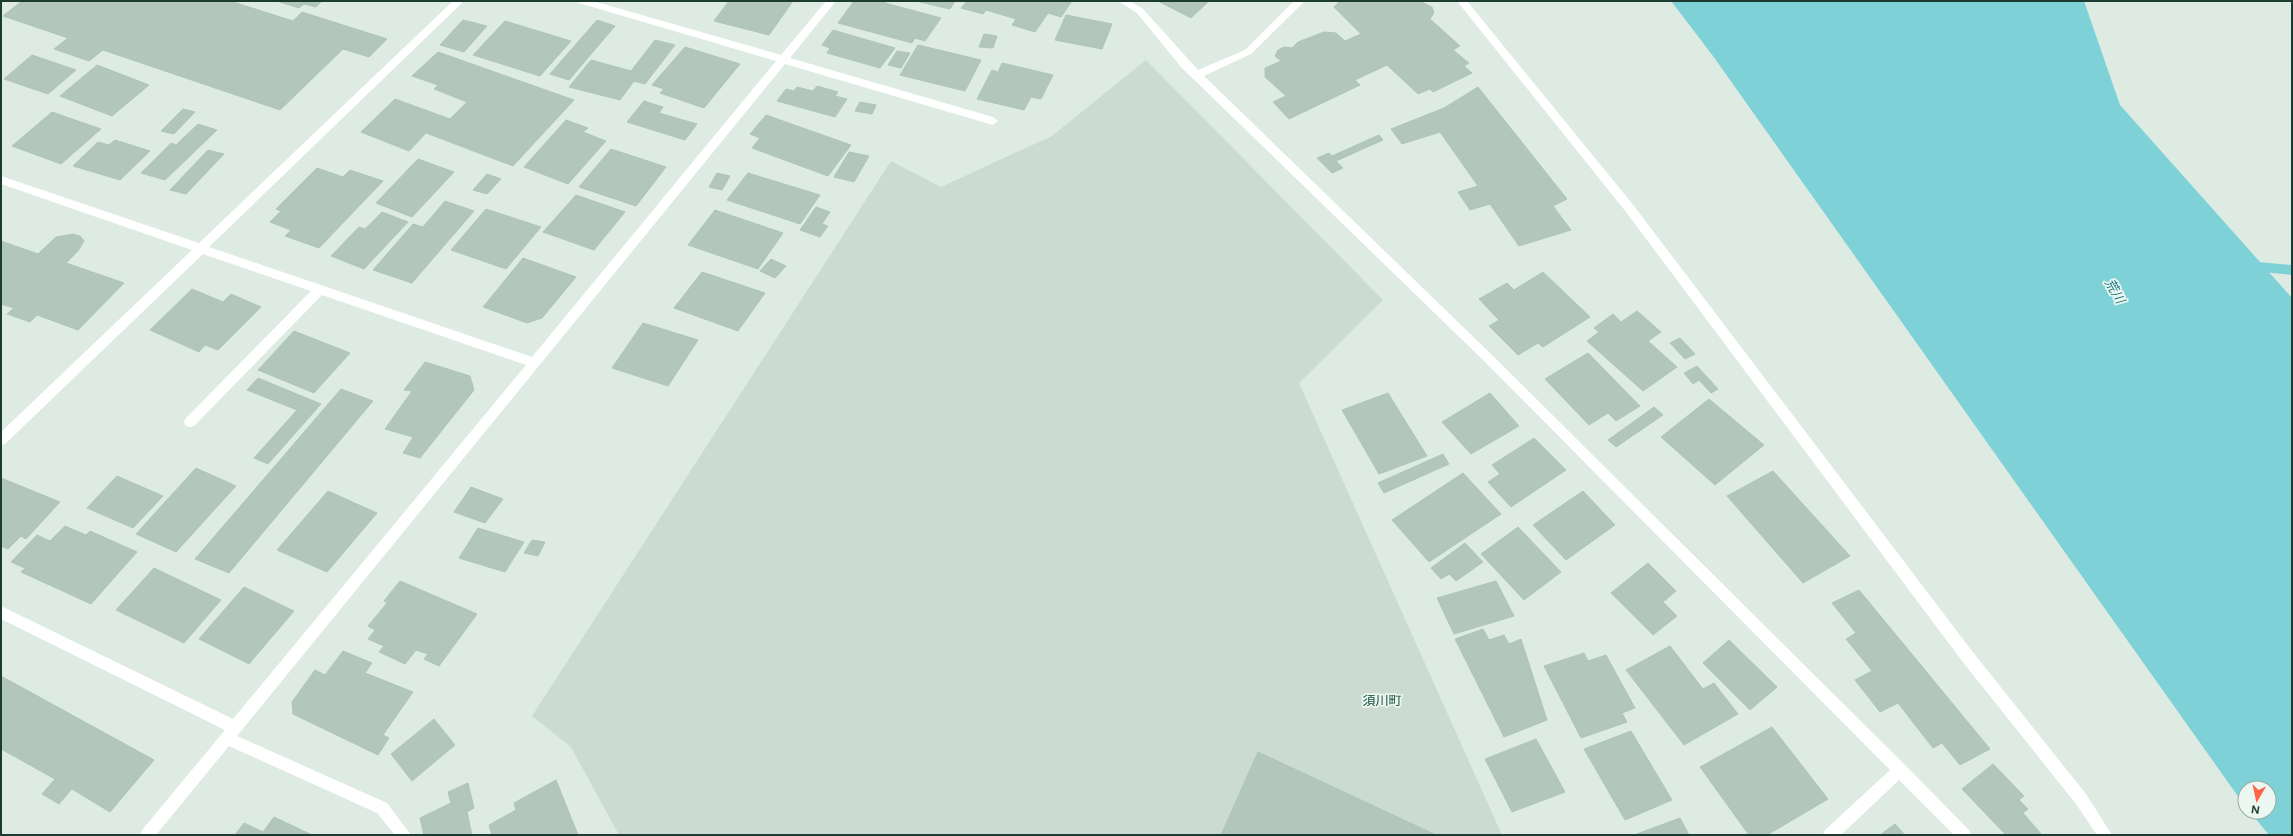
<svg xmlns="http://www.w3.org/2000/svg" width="2293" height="836" viewBox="0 0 2293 836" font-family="Figtree,'Noto Sans JP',sans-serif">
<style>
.built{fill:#cbdbd2}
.water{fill:#7ed1d7}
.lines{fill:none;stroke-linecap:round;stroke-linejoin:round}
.stream{fill:#7ed1d7;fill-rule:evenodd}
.building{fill:#b2c6bc;stroke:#afc5ba}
.street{fill:#fff;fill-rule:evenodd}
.labels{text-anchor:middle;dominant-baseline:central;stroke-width:3.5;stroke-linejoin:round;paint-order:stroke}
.water-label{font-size:13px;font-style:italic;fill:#11757d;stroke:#edf7f2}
.neighbourhood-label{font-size:13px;fill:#17503d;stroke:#edf7f2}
</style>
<rect width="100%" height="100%" fill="#ddebe3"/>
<path class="built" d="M1146 60 1383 300 1299 383 1502 835H619L571 747 532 716 891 161 941 187 1052 136Z"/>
<path class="water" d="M1671 1H2084L2120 105 2292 298V835H2269L2250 812H2269V788H2245V806L2242 802 1713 56Z"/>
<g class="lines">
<path class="stream" d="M2247 261 2292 265V275L2242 270 2241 266 2242 262Z"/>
</g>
<path class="building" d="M22 1H230L293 21 302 12 387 39 369 57 343 49 280 110 103 50 89 61 54 49 68 38 3 16Z
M277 1H322L316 7 304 4 299 8Z
M729 1H793L769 35 714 21Z
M854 1H886L885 3 941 18 925 41 915 38 912 43 838 23Z
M916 1H955L950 9Z
M967 1H1038L1044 3 1045 1H1072L1061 17 1048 13 1035 32 1012 25 1016 19 986 10 983 14 961 8Z
M1158 1H1209L1191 18Z
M1340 1H1419L1432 7 1434 13 1430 19 1460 46 1453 50 1469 63 1464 66 1472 73 1433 92 1430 89 1418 94 1387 65 1355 80 1360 85 1289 119 1273 102 1286 96 1265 77V68L1281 61 1275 56 1278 50 1284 47 1292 48 1298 42 1324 32 1336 33 1345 41 1361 34 1334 7Z
M1066 15 1112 24 1102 49 1055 40Z
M463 20 487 26 464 52 440 45Z
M597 20 615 26 569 80 550 74Z
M505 21 571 41 540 76 473 55Z
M833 30 895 48 880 68 827 53 830 48 822 45Z
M984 34 997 36 993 48 979 47Z
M655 40 675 45 645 84 634 81 620 100 569 87 591 60 631 71Z
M918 45 981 60 965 91 900 75Z
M685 47 740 64 704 108 660 93 664 89 652 85Z
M897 51 910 53 901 68 888 65Z
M438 52 574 100 513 166 426 133 409 151 361 132 395 99 450 119 467 102 434 89 438 85 412 76Z
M32 55 76 70 48 94 4 79Z
M1002 63 1053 75 1041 99 1031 97 1024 110 977 99 992 70 998 72Z
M97 65 149 85 112 116 60 96Z
M817 86 838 92 835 96 847 99 835 117 777 101 786 89 794 91 797 87 813 91Z
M1478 87 1567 199 1553 206 1571 230 1519 246 1490 204 1470 210 1458 192 1478 186 1440 132 1402 144 1391 129 1444 108Z
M644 101 663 107 659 113 697 124 685 140 627 122Z
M860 102 876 105 872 114 855 111Z
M183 109 195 112 174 134 161 131Z
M52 112 101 129 61 164 12 146Z
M766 115 851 145 828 176 752 148 760 138 750 134Z
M566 120 588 128 583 132 606 141 568 184 524 167Z
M198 124 217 130 165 180 141 173 171 143 176 145Z
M1379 135 1383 140 1336 161 1343 168 1332 173 1317 158 1329 153 1332 156Z
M115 140 150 151 120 180 73 166 98 142 109 145Z
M611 149 666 167 636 206 579 187Z
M208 150 224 154 186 194 170 190Z
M849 152 869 156 854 182 834 177Z
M418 159 454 172 412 217 376 203Z
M317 168 343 177 350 170 383 181 319 248 285 236 291 230 270 222 281 211 276 209Z
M717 173 730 176 722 190 709 187Z
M748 173 820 195 800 224 727 200Z
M487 174 501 179 487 194 473 190Z
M576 195 625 212 594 250 543 232Z
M445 201 474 211 412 283 373 270 413 224 423 227Z
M816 207 830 212 822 224 828 226 820 237 800 230Z
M486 209 541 227 506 269 451 250Z
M715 210 783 233 758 269 688 245Z
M382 212 408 222 364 269 331 256 359 227 365 229Z
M73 234 80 236 84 241 78 251 66 263 124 283 78 330 37 315 30 322 7 314 14 308 1 304V241L38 254 56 237Z
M523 258 576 277 542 318 527 323 483 307Z
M771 259 786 266 775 278 760 271Z
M702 272 765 293 738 331 674 308Z
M1543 272 1590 317 1543 347 1538 343 1518 355 1489 326 1499 320 1479 299 1507 283 1514 290Z
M192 289 223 302 231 294 261 307 218 350 205 345 199 352 150 330Z
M1637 311 1661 332 1648 341 1677 367 1643 391 1587 341 1599 332 1594 328 1613 314 1621 322Z
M643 323 698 340 668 386 612 368Z
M294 331 350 353 314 393 258 370Z
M1680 338 1695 354 1685 359 1670 343Z
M1588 353 1640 406 1616 421 1608 413 1589 425 1545 379Z
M425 362 470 376 474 390 420 458 403 453 413 437 385 429 412 391 404 390Z
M1697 366 1718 389 1711 393 1699 380 1693 384 1684 373Z
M258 378 321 404 268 464 254 458 297 410 247 390Z
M341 389 373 401 229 573 195 559Z
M1388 393 1427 456 1379 474 1342 410Z
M1490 393 1519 426 1471 454 1442 422Z
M1709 399 1764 445 1715 485 1661 437Z
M1654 407 1663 415 1616 447 1608 440Z
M1534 438 1566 470 1511 507 1488 482 1500 474 1492 465Z
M1443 454 1449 464 1384 493 1378 483Z
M196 468 236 486 176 552 136 534Z
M1773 471 1850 556 1803 583 1727 496Z
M1463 473 1501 514 1429 562 1392 520Z
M117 476 163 496 133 528 87 508Z
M1 478 60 502 26 539 21 536 8 549 1 546Z
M471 487 503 499 485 523 454 512Z
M328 491 377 513 327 572 277 550Z
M1583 491 1615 525 1566 560 1533 525Z
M65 526 86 535 90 531 137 552 91 604 21 572 25 568 11 562 37 535 50 541Z
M1518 527 1561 572 1524 600 1481 554Z
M478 528 524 542 505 572 459 558Z
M532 540 545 542 538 556 524 553Z
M1465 543 1483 562 1456 581 1449 574 1441 579 1431 568Z
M1648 563 1676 591 1663 602 1677 616 1653 635 1611 593Z
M154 568 221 600 184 643 116 610Z
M400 581 477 614 439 666 424 659 428 654 416 650 405 664 379 652 384 646 368 639 375 630 368 626 387 603 384 601Z
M1496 581 1514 616 1454 634 1437 598Z
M244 587 294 611 249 664 199 639Z
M1859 590 1990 749 1960 765 1942 743 1933 748 1898 703 1880 712 1855 680 1872 671 1846 639 1856 633 1832 603Z
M1483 629 1489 640 1504 635 1509 644 1521 639 1547 720 1504 737 1455 639Z
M1729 640 1777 687 1750 710 1703 663Z
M1670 646 1703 689 1714 683 1738 714 1684 745 1626 670Z
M343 651 372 663 365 673 413 692 383 735 389 738 378 755 293 714 292 702 315 670 325 675Z
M1584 653 1588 661 1606 655 1635 708 1622 713 1627 722 1581 738 1544 666Z
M1 676 154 760 110 812 72 789 59 804 42 794 55 779 1 749Z
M434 719 455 745 412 781 391 754Z
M1772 727 1828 799 1767 835H1749L1700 767Z
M1631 731 1672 800 1625 820 1584 749Z
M1536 739 1565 792 1512 812 1485 759Z
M1258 752 1436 835H1221Z
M1993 764 2024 796 2019 800 2028 809 2023 813 2042 835H2006L1962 789Z
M556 780 578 835H492L489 825 516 810 514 803Z
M468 783 474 808 467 812 472 835H424L420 818 451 803 448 792Z
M274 817 312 835H235L244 823 263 832Z
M1680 818 1689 835H1634Z
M1895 824 1905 835H1880Z"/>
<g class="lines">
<path class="street" d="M453 1H464L209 247 532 357 776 61 579 3 577 1H593L781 55 826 1H836L790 58 993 117 998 121 993 125 785 64 237 736 387 803 411 835H395L377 813 229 746 156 835H140L142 830 225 730 1 619V606L233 719 526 365 322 295 194 426 190 427 186 426 184 422 186 418 311 291 203 254 5 444 1 445V432L192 250 1 184V176L199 243Z
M1118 1H1130L1143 9 1198 70 1245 50 1294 1H1305L1251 54 1204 76 1491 354 1905 765 1969 830 1971 835H1954L1899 780 1841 835H1823L1825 830 1890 770 1483 360 1181 67 1137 13Z
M1457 1H1467L1634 206 1972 651 2086 794 2112 835H2097L2076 804 1962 661 1626 212Z"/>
</g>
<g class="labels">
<g class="water-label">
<text transform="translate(2115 291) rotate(60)">荒川</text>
</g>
<g class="neighbourhood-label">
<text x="1382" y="700">須川町</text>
</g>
</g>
<rect width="2293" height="836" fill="none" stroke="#1d3c31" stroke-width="4"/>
<g transform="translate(2257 800) rotate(189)"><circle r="19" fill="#edf7f2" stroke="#9aaca5"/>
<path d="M0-3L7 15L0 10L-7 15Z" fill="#ff6547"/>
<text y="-6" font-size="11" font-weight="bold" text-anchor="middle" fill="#1d3c31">N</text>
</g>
</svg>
